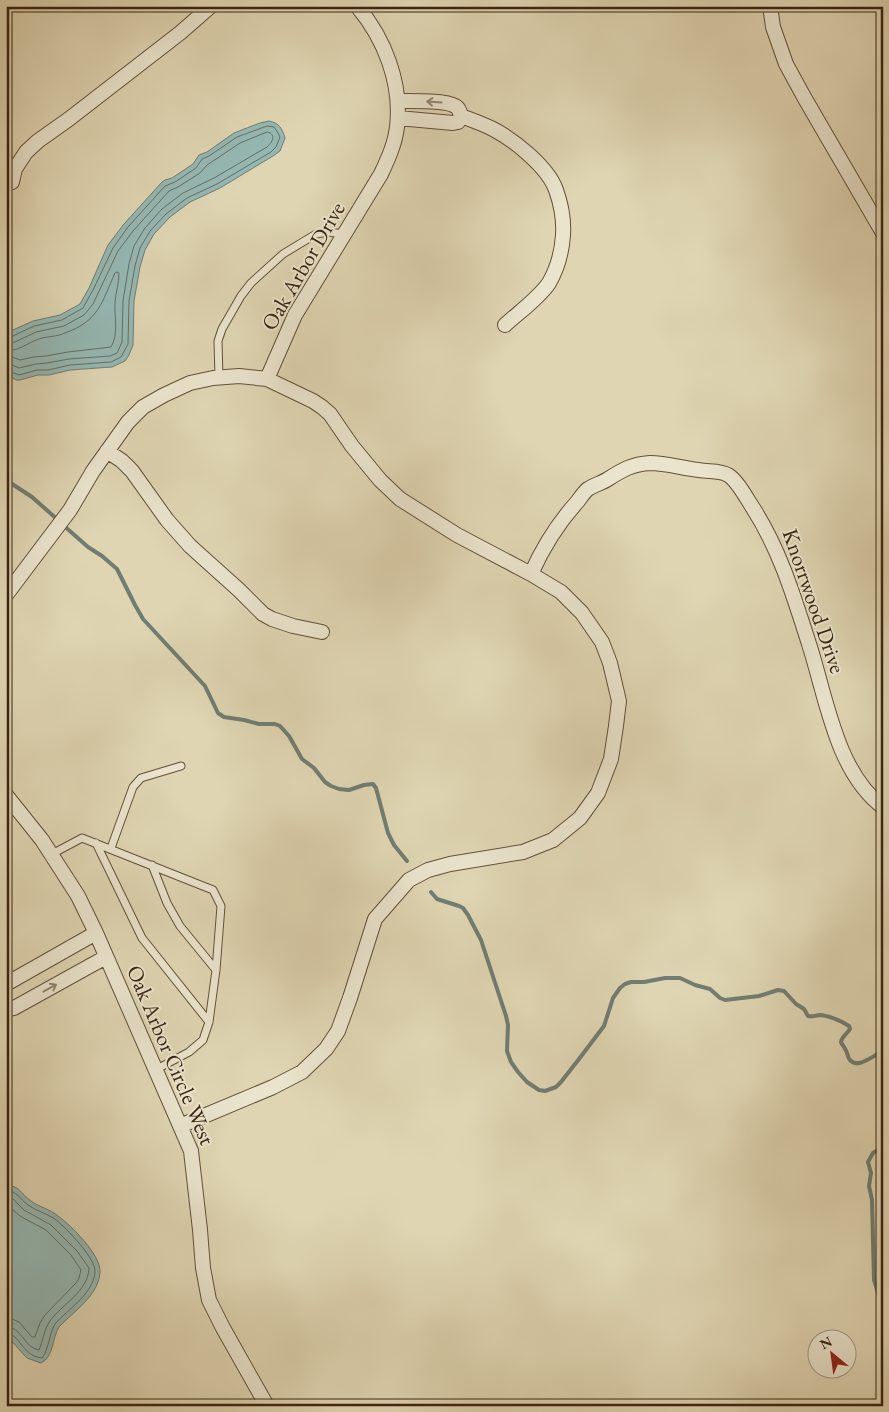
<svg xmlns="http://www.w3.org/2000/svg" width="889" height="1412" viewBox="0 0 889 1412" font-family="'EB Garamond',serif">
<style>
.water{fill:#95b8b3;stroke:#717d73}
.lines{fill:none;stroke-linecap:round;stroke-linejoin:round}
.shore{stroke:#686e62;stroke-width:1}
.stream{stroke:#717d73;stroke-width:4}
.service-casing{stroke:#63503a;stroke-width:9}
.minor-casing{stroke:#63503a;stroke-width:16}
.service{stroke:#eae4cd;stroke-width:7}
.minor{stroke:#eae4cd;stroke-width:14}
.oneway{stroke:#928470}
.labels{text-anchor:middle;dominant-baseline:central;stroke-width:4;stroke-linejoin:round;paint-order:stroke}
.street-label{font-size:22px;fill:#3a2412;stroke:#eae4cd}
</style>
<rect width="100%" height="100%" fill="#dfd5b2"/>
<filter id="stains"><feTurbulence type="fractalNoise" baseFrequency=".004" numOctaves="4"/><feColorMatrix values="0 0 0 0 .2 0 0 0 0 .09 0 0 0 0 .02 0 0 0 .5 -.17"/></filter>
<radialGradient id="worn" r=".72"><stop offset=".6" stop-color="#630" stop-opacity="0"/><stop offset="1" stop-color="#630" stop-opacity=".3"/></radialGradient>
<path class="water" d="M269 121C279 123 282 128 285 138L280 151 273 156 220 188 190 202 170 217 154 234 145 250 140 267 134 301 133 345 129 355 125 361 112 367 70 370 49 375H38L20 380H16L6 374V333L33 321 60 315 80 304 89 288 108 245 124 224 162 182 165 180 172 178 193 164 199 155 207 152 234 133 260 123Z
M6 1184C22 1188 20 1193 31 1201 39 1207 50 1209 58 1216 71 1225 102 1256 100 1273 98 1296 74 1311 59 1327 52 1338 54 1357 41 1363L27 1358 6 1335Z"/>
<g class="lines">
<path class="shore" d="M6 337 13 336 34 326 62 320 83 308 93 290 113 248 128 227 165 186 175 182 196 168 202 159 209 156 237 137 267 126 274 127 278 133 280 137 276 147 271 152 217 184 187 198 166 214 150 231 140 248 135 266 129 301 128 344 121 357 111 362 70 365 48 370H37L19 375 6 370
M6 344 15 342 36 332 64 326 84 315 93 304 118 251 133 231 169 191 178 187 200 173 207 165 240 143 267 132C277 134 272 143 267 147L214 178 183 193 162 209 145 228 134 246 129 264 123 301 122 342 117 353 110 356 69 359 47 363 36 364 19 368 12 365 6 364
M6 351C19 351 27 343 39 339 47 336 57 337 65 333 99 321 102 302 115 273L117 272 119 273C119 283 116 292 115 302 114 316 119 334 111 347L68 352 46 356 34 357 20 360 12 357H6
M6 1190C18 1192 19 1198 28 1205 36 1211 46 1213 55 1219 66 1228 97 1259 95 1273 92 1295 68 1309 55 1324 49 1334 49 1349 42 1358 23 1357 20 1334 6 1332
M6 1196 12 1198 24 1210 51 1225 77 1251 89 1268C88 1292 62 1304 50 1321 44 1329 43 1341 39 1350 24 1348 22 1327 6 1326
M6 1204 20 1216 46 1230 71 1255 81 1270 79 1278 76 1283 45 1315 40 1323 35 1337H32L19 1322 12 1319H6"/>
<path class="stream" d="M6 480 32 497 58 520
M63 525 88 547 102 556 117 569 135 605 143 619 205 686 218 713 224 717 244 720 259 724H275L280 726 289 736 302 759 314 768 325 782 331 786 339 789 349 790 364 785 373 784 376 788 388 833 394 845 407 861
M431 892 437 899 459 906 463 908 468 915 481 940 506 1016 508 1025 507 1051 511 1062 518 1072 527 1082 539 1090 545 1091 556 1087 561 1082 579 1059 604 1026 613 998 620 988 625 984 631 982H644L665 978H680L695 985 710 989 720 998 725 1000 759 996 778 990 784 991 796 1004 804 1009 808 1016C813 1017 816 1015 821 1015 830 1016 841 1021 849 1026L850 1029C847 1034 842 1036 841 1042 842 1045 844 1046 845 1049 848 1052 847 1057 850 1060 858 1070 874 1054 883 1052
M883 1147 873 1153 868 1162 871 1173 869 1186 872 1200 874 1280 883 1309"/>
<defs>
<path id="service" d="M219 378 218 341 222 329 241 296 251 283 283 254 316 234 328 232 344 234
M96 843 142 938 209 1022
M111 848 133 787 141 778 181 766
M52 854 82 838 213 890 221 906 216 970 209 1022 203 1040 189 1052 155 1070
M152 865 167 903 180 926 216 970"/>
<path id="minor" d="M770 6 773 27 786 64 804 97 883 233
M398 101C410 101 446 100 455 106 459 108 460 112 461 116L458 122 453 123 398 118
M461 116C472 120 483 124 493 129 514 140 548 167 556 190 561 204 564 220 563 235 562 251 557 269 549 283 539 298 518 313 505 325
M12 182 15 169 26 152 38 141 69 119 180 33 211 6
M107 451 122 461 132 471 167 520 190 546 239 590 263 614 272 619 293 626 322 632
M531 574C543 547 559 522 578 501 581 497 584 492 588 489 594 485 602 483 608 479 622 470 632 464 650 463 666 463 682 468 699 470 708 472 720 470 728 475 737 480 747 499 753 508 780 550 794 597 809 644 826 696 836 772 883 807
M6 595 70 510 93 471 128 422 143 407 164 395 190 383 213 378 239 376 267 379 295 315 381 174C388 159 395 144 397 127 402 84 385 39 357 6
M6 795 42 840 78 896 96 933 191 1151 200 1230 203 1268 209 1300 223 1328 267 1406
M6 984 96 933
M6 1009 14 1008 106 957
M180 1126 273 1087 302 1072 326 1049 338 1031 350 998 375 919 409 880 428 870 450 864 523 852 553 840 580 818 598 793 611 759 616 726 619 701 610 663 602 642 582 613 561 592 531 574 457 535 400 499 380 480 352 446 330 414 322 407 313 401 267 379"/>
</defs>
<use href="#service" class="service-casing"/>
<use href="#minor" class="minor-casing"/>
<use href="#service" class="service"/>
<use href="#minor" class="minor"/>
</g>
<defs><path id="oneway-shaft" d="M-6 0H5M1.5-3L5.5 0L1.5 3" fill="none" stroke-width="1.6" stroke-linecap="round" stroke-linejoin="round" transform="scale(1.25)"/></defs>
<g class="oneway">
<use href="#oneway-shaft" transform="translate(434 102) rotate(-176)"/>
<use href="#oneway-shaft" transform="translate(50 988) rotate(-29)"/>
</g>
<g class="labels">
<g class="street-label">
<text transform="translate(303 266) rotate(-60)">Oak Arbor Drive</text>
<text transform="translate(814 601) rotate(71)">Knorrwood Drive</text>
<text transform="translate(171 1055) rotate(67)">Oak Arbor Circle West</text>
</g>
</g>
<rect width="889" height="1412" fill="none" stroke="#dfd5b2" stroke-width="25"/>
<rect x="8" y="8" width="874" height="1397" fill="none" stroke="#3a2412" stroke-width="2.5"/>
<rect x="12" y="12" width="864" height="1387" fill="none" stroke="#3a2412"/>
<g transform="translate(832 1354) rotate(331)"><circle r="24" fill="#eae4cd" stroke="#a49782"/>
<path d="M0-4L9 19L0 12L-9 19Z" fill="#8f2418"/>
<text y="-8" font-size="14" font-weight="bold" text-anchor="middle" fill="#3a2412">N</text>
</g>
<rect width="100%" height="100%" filter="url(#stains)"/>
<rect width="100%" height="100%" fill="url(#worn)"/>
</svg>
